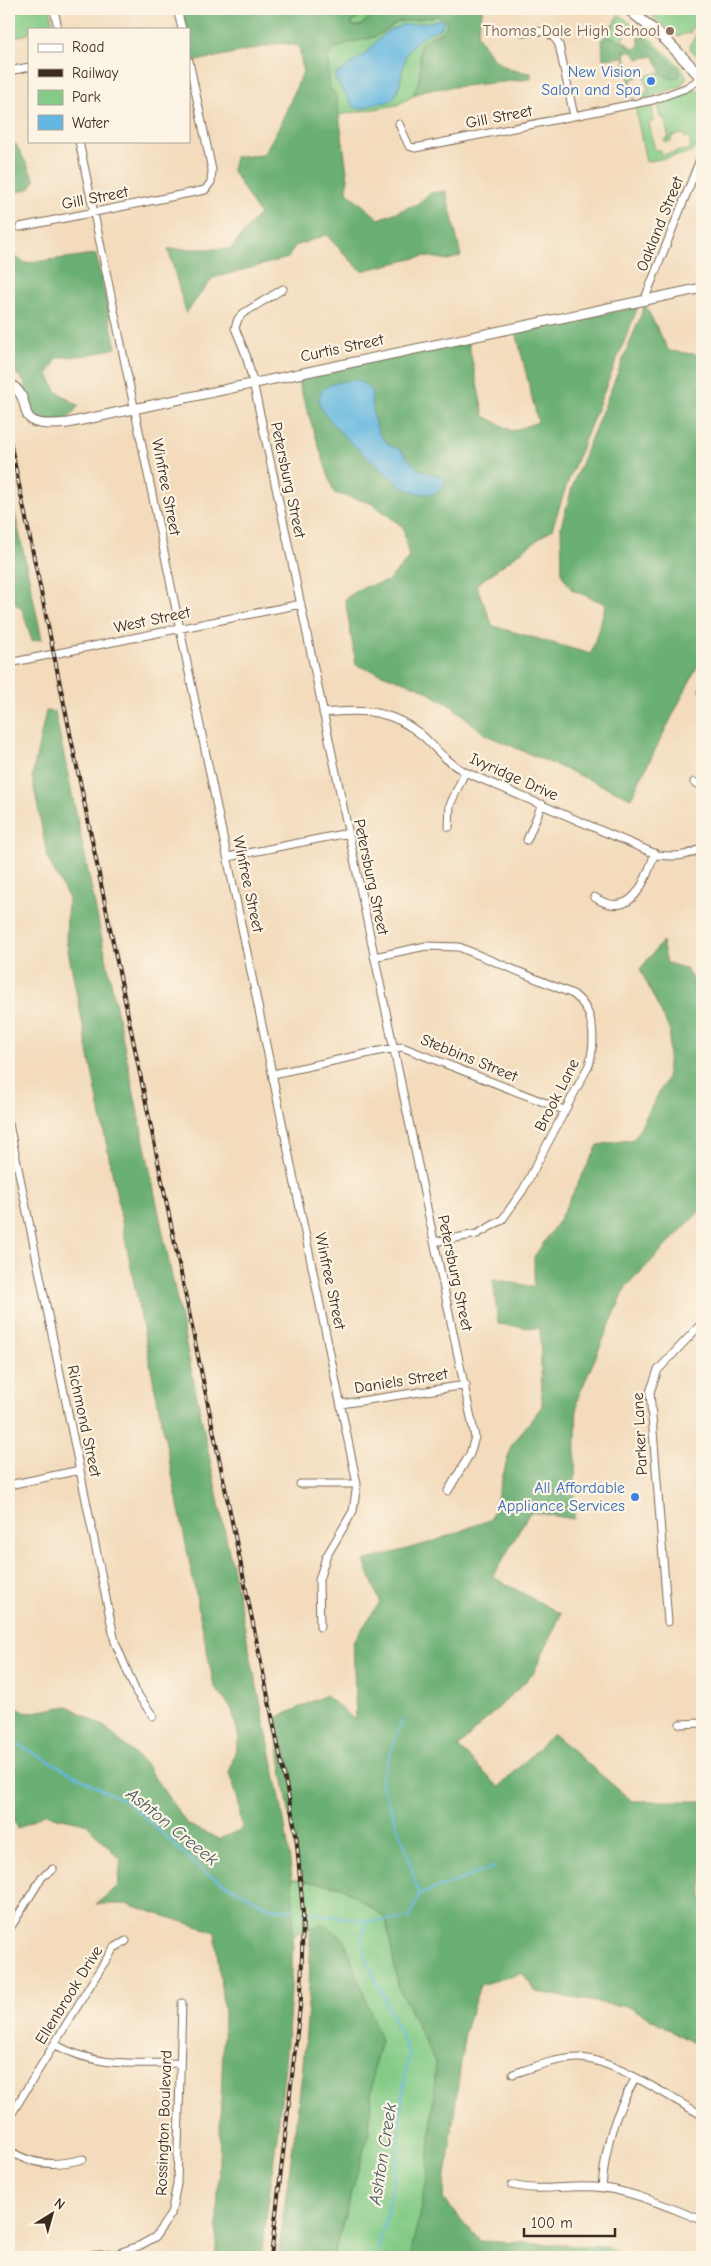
<svg xmlns="http://www.w3.org/2000/svg" width="711" height="2266" viewBox="0 0 711 2266" font-family="'Comic Neue',sans-serif">
<style>
.green{fill:#83cb86;stroke:#5f7a52}
.forest{fill:#6aaf73;stroke:#526c48}
.water{fill:#64b7e0;stroke:#50707f}
.lines{fill:none;stroke-linecap:round;stroke-linejoin:round}
.stream{stroke:#64b7e0;stroke-width:2}
.minor-casing{stroke:#7b6855;stroke-width:9}
.tertiary-casing{stroke:#7b6855;stroke-width:11}
.primary-casing{stroke:#7b6855;stroke-width:12}
.minor{stroke:#fff;stroke-width:7}
.tertiary{stroke:#fff;stroke-width:9}
.primary{stroke:#fff;stroke-width:10}
.rail-casing{stroke:#3b2a1e;stroke-width:4}
.rail{stroke:#fcf5e5;stroke-width:2;stroke-dasharray:5.5;stroke-linecap:butt}
.education-dot{fill:#8d6e63;stroke:#fcf5e5;stroke-width:2}
.shop-dot{fill:#3f7fe0;stroke:#fcf5e5;stroke-width:2}
.labels{text-anchor:middle;dominant-baseline:central;stroke-width:4.5;stroke-linejoin:round;paint-order:stroke}
.education-label{font-size:16px;fill:#785e54;stroke:#fcf5e5;text-anchor:end}
.shop-label{font-size:16px;fill:#366cbe;stroke:#fcf5e5;text-anchor:end}
.street-label{font-size:16px;fill:#3b2a1e;stroke:#fcf5e5}
.water-label{font-size:18px;font-style:italic;fill:#495b62;stroke:#fcf5e5}
</style>
<rect width="100%" height="100%" fill="#fcf5e5"/>
<filter id="ink" filterUnits="userSpaceOnUse"><feTurbulence type="fractalNoise" baseFrequency=".02" numOctaves="2"/><feDisplacementMap in="SourceGraphic" scale="10" xChannelSelector="R" yChannelSelector="G"/><feConvolveMatrix kernelMatrix="1 2 1 2 8 2 1 2 1" color-interpolation-filters="sRGB"/></filter>
<filter id="wash" filterUnits="userSpaceOnUse"><feTurbulence type="fractalNoise" baseFrequency=".0096" numOctaves="4" result="noise"/><feDisplacementMap in="SourceGraphic" scale="20" xChannelSelector="R" yChannelSelector="G"/><feGaussianBlur stdDeviation="1.12" result="paint"/><feColorMatrix in="noise" values="0 0 0 0 0 0 0 0 0 0 0 0 0 0 0 0 0 1.4 0 .05"/><feComposite in="paint" operator="in"/></filter>
<g filter="url(#wash)">
<rect width="100%" height="100%" fill="#f3dbbc"/>
<path class="green" d="M26 9H50L53 26 45 29H29V34L9 38V12Z
M345 9H386L379 14 370 16 361 26H352L353 13Z
M643 9H697V21L690 33 677 36Z
M619 14 634 26 633 34 626 32 622 40 628 44H626L608 35Z
M439 16 447 21C448 33 438 31 430 37 426 39 422 45 418 49 424 65 419 81 413 96L397 105 339 115 336 95 329 87 328 58 330 53 345 44 377 36 398 22Z
M702 26V57L700 58 691 51 690 44Z
M644 33 682 68 687 78 681 86 644 99 642 94 648 92 644 76 660 72 667 77 681 73 644 37H641L640 42 638 40 641 34Z
M629 48 632 51 625 52 628 70 636 69 638 77 631 79 634 101 623 54 625 49Z
M692 90 702 92V145L695 147 691 153 646 162 635 107 649 104 652 106 654 121 649 123 655 150H660L661 155 690 149V138H685L684 134 672 136 671 141 665 142 664 139 669 138 664 118H660L658 109 661 102Z
M164 1821 270 1875 342 1887 386 1918 398 1986 436 2064 427 2180 410 2257H333L369 2132 373 2068 381 2041 323 1923 277 1941Z"/>
<path class="forest" d="M180 9H345L358 18 352 23V26H361L370 16 379 14 386 9H483L477 34C491 59 501 70 531 73V79L425 90 413 96 420 78V43C429 37 448 34 447 21L439 16 398 22 377 36 345 44 330 53 328 58 329 87 336 95 337 101 348 178 347 192 379 219 417 204 430 193 446 191 461 256 448 260 425 256 361 271 326 235 295 246 288 258 213 278 186 313 168 249H231L259 214 232 170 235 157 263 155 279 127 303 72 299 46 282 43 192 62 189 49V29H184Z
M613 23 614 26 610 32 609 36 636 49 640 42 639 39 643 37 680 70V76C664 84 658 67 654 56L638 59 629 48 624 51V57L603 59 602 40Z
M9 138 16 144 35 180 29 189 9 194Z
M9 253 26 263 96 254 116 348 88 355 57 358 48 374 56 391 79 406 66 420 48 422 32 417 25 397 26 385 20 377 9 368Z
M645 305 669 351 702 355V657L631 798 486 735 453 707 419 687 356 665 345 599 361 588 388 581 409 558 403 527 371 503 334 493 296 376 468 341 484 416 512 431 538 422 516 332 638 307 567 484 552 529 476 585 493 626 591 654 606 604 572 590 562 575 561 526 574 481Z
M9 485 42 639 32 641 22 609 9 599Z
M46 711 55 712 278 1788C285 1825 292 1863 293 1901 295 2020 276 2140 261 2257H214L216 2250 224 2013 215 1932 127 1904H96L118 1886 121 1860 85 1823 44 1814 17 1829 9 1807V1705L29 1713 68 1706 105 1727 145 1764 187 1824 219 1839 242 1829 238 1800 229 1773 239 1738 232 1710 214 1686 66 940 68 897 48 860 32 777Z
M662 942 667 963 685 968 702 993V1209L626 1287 577 1400 574 1519 530 1512 493 1577 561 1614 533 1674 458 1747 499 1787 553 1734 632 1801H702V2048L632 2008 536 1992 522 1973 480 1985 465 2031 443 2199 480 2241 606 2247 631 2257H410L427 2180 436 2064 398 1986 386 1918 342 1887 300 1880 274 1719 326 1695 356 1721 353 1642 380 1602 364 1561 432 1542 491 1519 511 1446 542 1406 540 1329 498 1324 493 1279 534 1287V1257L559 1220 598 1145 634 1139 667 1078 670 1031 640 969Z
M323 1923 344 1939 381 2041 373 2068 369 2132 333 2257H278C291 2150 312 2036 310 1929Z"/>
<path class="water" d="M440 19 444 21 441 28C429 33 416 39 409 50 400 62 403 97 388 102 384 103 380 102 376 103 369 106 362 111 354 107L336 80 335 75 365 54 387 31 403 25 430 22Z
M359 380 371 390 374 420 379 434 390 446 399 449 418 469 443 478 445 481C441 501 416 494 402 487 386 473 315 417 319 398 322 381 346 381 359 380Z"/>
<g class="lines">
<path class="stream" d="M402 1721 380 1781 407 1852 419 1895
M9 1740 130 1804 205 1873 268 1907 294 1911
M303 1912 367 1921 409 1919 419 1895 495 1867
M367 1921 362 1934 366 1958 409 2053 404 2083 394 2184 376 2257"/>
</g>
</g>
<g filter="url(#ink)">
<g class="lines">
<defs>
<path id="minor" d="M54 9 58 29
M177 9 182 29
M524 33C539 30 551 29 559 45L574 116
M9 71 29 67
M399 124 409 146 415 148 653 100 686 88 702 78
M79 141 357 1484 353 1511 326 1557 319 1580 320 1627
M20 227 205 190 211 182 212 170 189 61
M283 289 242 314 238 319 235 328 246 355 253 382 285 529 475 1437 470 1454 448 1491
M644 301 701 157
M9 663 301 604
M701 693H702
M323 713C363 709 392 709 424 737 437 750 448 763 465 772L658 855C675 857 688 857 702 847
M694 782 702 786
M449 827 450 805 465 772
M527 840 542 804
M228 857 348 833
M594 897C632 922 645 881 655 853
M374 957 426 946 459 947 573 994C595 1010 596 1040 589 1065L523 1190 502 1220 477 1234 434 1242
M273 1074 393 1048 402 1047 564 1110
M9 1124 115 1642 136 1692 153 1716
M341 1404 466 1385
M300 1484H357
M9 1485 80 1470
M668 1622 650 1392 658 1370 702 1323
M680 1724 702 1723
M9 1930 42 1877 53 1869
M54 2044C96 2068 134 2063 180 2063
M513 2074C534 2067 554 2059 577 2058 610 2057 672 2099 702 2115
M9 2118 102 1966 114 1948 126 1941
M9 2150C31 2166 57 2166 83 2159
M512 2185C543 2193 573 2183 604 2188 638 2193 670 2208 702 2220
M602 2187C606 2143 613 2117 635 2079
M68 2257 116 2254 139 2246 155 2237 171 2214 177 2184 182 2003"/>
<path id="tertiary" d="M9 383C40 402 5 430 68 423L702 288"/>
<path id="primary" d="M628 9 666 40 702 78"/>
</defs>
<use href="#minor" class="minor-casing"/>
<use href="#tertiary" class="tertiary-casing"/>
<use href="#primary" class="primary-casing"/>
<use href="#minor" class="minor"/>
<use href="#tertiary" class="tertiary"/>
<use href="#primary" class="primary"/>
<defs>
<path id="rail" d="M9 436 296 1833 303 1912 301 1998 271 2257"/>
</defs>
<use href="#rail" class="rail-casing"/>
<use href="#rail" class="rail"/>
</g>
</g>
<circle class="education-dot" cx="670" cy="31" r="5"/>
<g class="shop-dot">
<circle cx="651" cy="81" r="5"/>
<circle cx="635" cy="1497" r="5"/>
</g>
<g class="labels">
<g class="education-label">
<text x="660" y="31">Thomas Dale High School</text>
</g>
<g class="shop-label">
<text x="641" y="72">New Vision<tspan x="641" dy="18">Salon and Spa</tspan></text>
<text x="625" y="1488">All Affordable<tspan x="625" dy="18">Appliance Services</tspan></text>
</g>
<g class="street-label">
<text transform="translate(499 117) rotate(-11)">Gill Street</text>
<text transform="translate(95 198) rotate(-11)">Gill Street</text>
<text transform="translate(660 224) rotate(-68)">Oakland Street</text>
<text transform="translate(342 348) rotate(-12)">Curtis Street</text>
<text transform="translate(288 480) rotate(78)">Petersburg Street</text>
<text transform="translate(166 487) rotate(79)">Winfree Street</text>
<text transform="translate(152 620) rotate(-12)">West Street</text>
<text transform="translate(514 777) rotate(24)">Ivyridge Drive</text>
<text transform="translate(371 877) rotate(78)">Petersburg Street</text>
<text transform="translate(248 884) rotate(78)">Winfree Street</text>
<text transform="translate(469 1058) rotate(22)">Stebbins Street</text>
<text transform="translate(557 1095) rotate(-63)">Brook Lane</text>
<text transform="translate(455 1273) rotate(78)">Petersburg Street</text>
<text transform="translate(330 1281) rotate(78)">Winfree Street</text>
<text transform="translate(401 1381) rotate(-9)">Daniels Street</text>
<text transform="translate(84 1421) rotate(78)">Richmond Street</text>
<text transform="translate(640 1434) rotate(-93)">Parker Lane</text>
<text transform="translate(69 1995) rotate(-58)">Ellenbrook Drive</text>
<text transform="translate(164 2123) rotate(-88)">Rossington Boulevard</text>
</g>
<g class="water-label">
<text transform="translate(172 1827) rotate(39)">Ashton Creeek</text>
<text transform="translate(383 2154) rotate(-81)">Ashton Creek</text>
</g>
</g>
<rect width="711" height="2266" fill="none" stroke="#fcf5e5" stroke-width="30"/>
<rect x="28" y="28" width="162" height="115" fill="#fcf5e5" stroke="#afa495"/>
<rect x="38" y="44" width="25" height="8" fill="#ffffff" stroke="#afa495"/>
<text x="72" y="52" font-size="15" fill="#3b2a1e">Road</text>
<rect x="38" y="69" width="25" height="8" fill="#3b2a1e" stroke="#afa495"/>
<text x="72" y="78" font-size="15" fill="#3b2a1e">Railway</text>
<rect x="38" y="90" width="25" height="15" fill="#83cb86" stroke="#afa495"/>
<text x="72" y="102" font-size="15" fill="#3b2a1e">Park</text>
<rect x="38" y="115" width="25" height="15" fill="#64b7e0" stroke="#afa495"/>
<text x="72" y="128" font-size="15" fill="#3b2a1e">Water</text>
<g transform="translate(52 2214) rotate(37)" stroke="#fcf5e5" stroke-width="4" paint-order="stroke">
<path d="M0-4L9 19L0 12L-9 19Z" fill="#3b2a1e"/>
<text y="-8" font-size="14" font-weight="bold" text-anchor="middle" fill="#3b2a1e">N</text>
</g>
<path d="M524 2228v8h91v-8" fill="none" stroke="#3b2a1e" stroke-width="2.5"/>
<text x="531" y="2228" font-size="15" fill="#3b2a1e" stroke="#fcf5e5" stroke-width="4" paint-order="stroke">100 m</text>
</svg>
